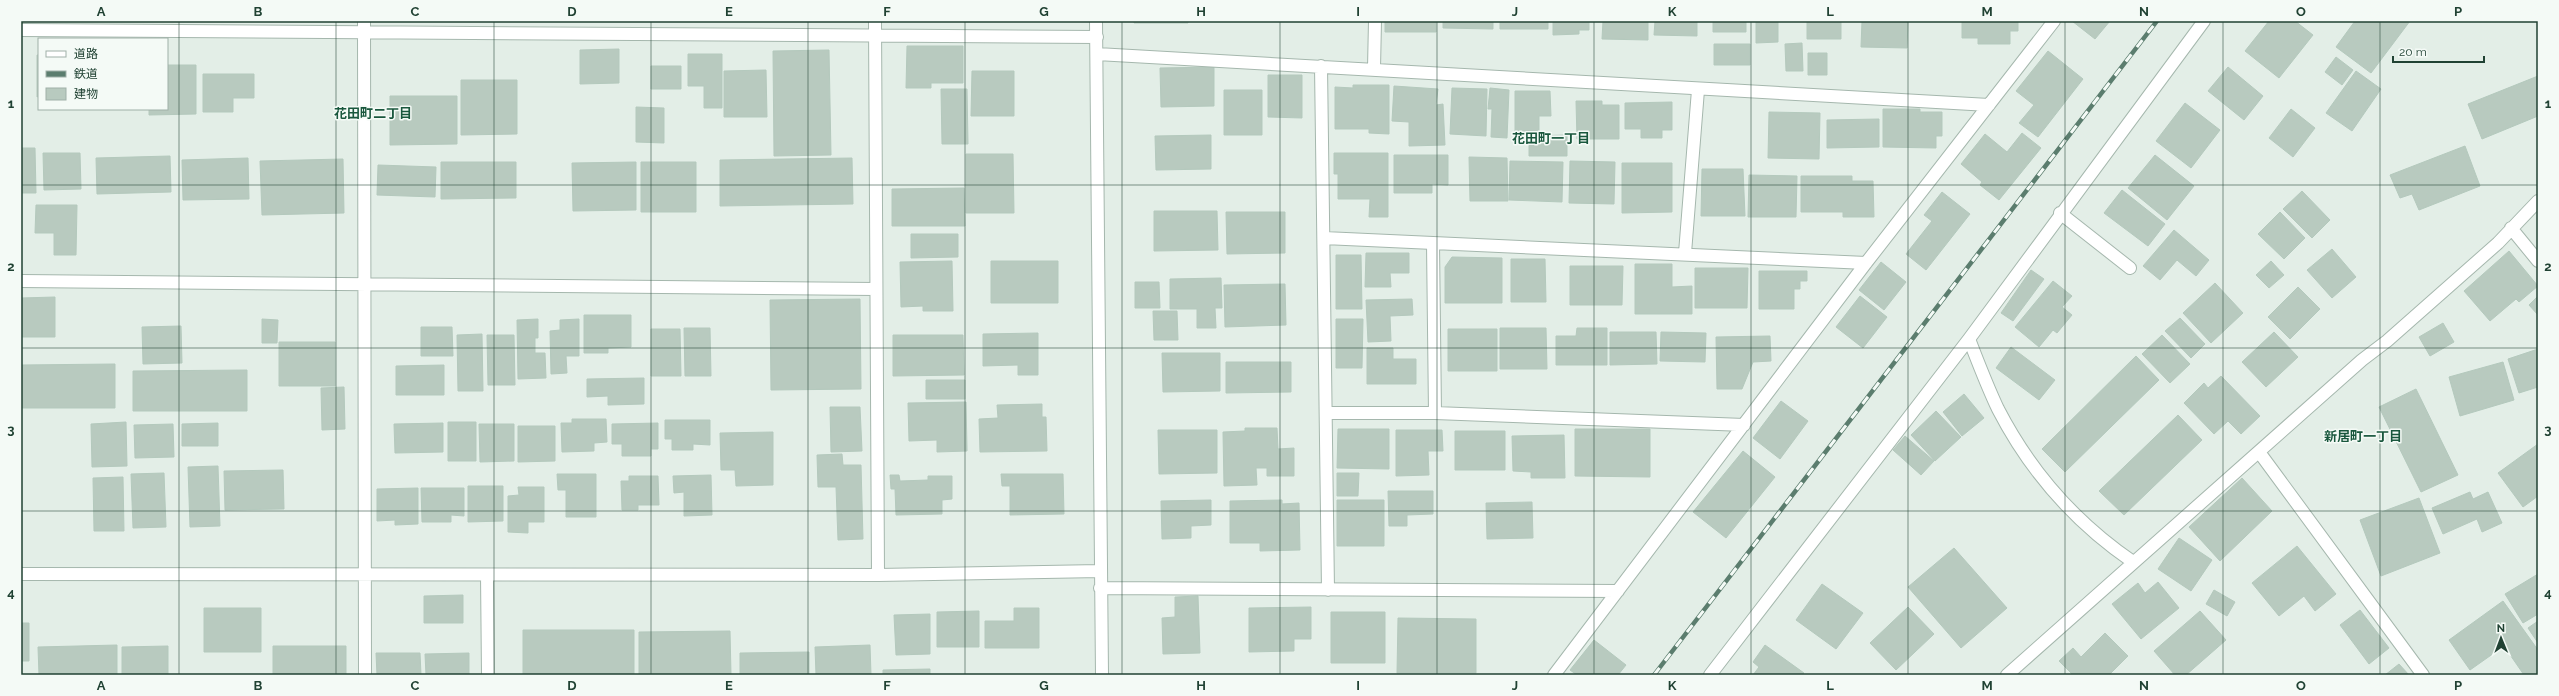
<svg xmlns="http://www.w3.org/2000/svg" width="2559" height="696" viewBox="0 0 2559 696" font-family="Raleway,'Noto Sans JP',sans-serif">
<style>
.building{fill:#b8cabf;stroke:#b4c9bd}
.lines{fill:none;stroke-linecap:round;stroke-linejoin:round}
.minor-casing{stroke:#a5b7ad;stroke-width:14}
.minor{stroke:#fff;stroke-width:12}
.rail-casing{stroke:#5b7d6e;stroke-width:4.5}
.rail{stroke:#f4faf6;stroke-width:3;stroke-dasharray:9;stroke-linecap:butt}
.grid{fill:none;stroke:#204233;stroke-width:1;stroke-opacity:0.55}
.labels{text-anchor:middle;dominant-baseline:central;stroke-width:3;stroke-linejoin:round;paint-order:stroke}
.neighbourhood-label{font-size:13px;font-weight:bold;fill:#19573d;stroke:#f4faf6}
.neatline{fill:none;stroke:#204233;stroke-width:1.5}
.grid-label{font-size:13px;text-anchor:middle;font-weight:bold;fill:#204233}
</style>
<rect width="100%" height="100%" fill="#e3eee7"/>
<path class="building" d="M1134 21H1188V23H1134Z
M1385 21H1436V32H1385Z
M1443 21H1493V29L1443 28Z
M1500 21H1548V29H1500Z
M1553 21H1589V30H1579V34L1553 35Z
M1603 21H1648V40L1602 39Z
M1655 21H1697V36L1654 35Z
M1713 21H1746V32H1713Z
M1756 21H1778V42L1756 43Z
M1807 21H1841V39H1807Z
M1862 21H1908L1907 48 1861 47Z
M1962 21H2018V31H2010V44H1978V38H1962Z
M2072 21H2110L2095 39Z
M2269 21H2295L2313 35 2279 78 2245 51Z
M2355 21H2410L2371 73 2336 47Z
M1802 43 1803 71H1786L1785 44Z
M1714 44H1750V65H1714Z
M907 46H963V83H931V88H906Z
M619 49V83L580 84V50Z
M829 50 831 155 774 156 773 51Z
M2048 51 2083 79 2038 137 2019 123 2034 105 2016 91Z
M1808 53H1827V75H1808Z
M688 54H722V108H704V86H688Z
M37 55H39V96L37 97Z
M2336 57 2353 70 2342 85 2325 72Z
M167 65H196V114L149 115V109H167Z
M651 66H681V89H651Z
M1214 67V106L1161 107 1160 68Z
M2228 67 2263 96 2244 120 2208 91Z
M766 70 767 117H724V71Z
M972 71H1014V116H971Z
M2356 71 2381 89 2352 131 2326 113Z
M203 74H254V98H233V112H203Z
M1268 75H1302V118L1268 117Z
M2538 76V116L2482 139 2468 104Z
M461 80H517V134L461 135Z
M1353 85H1389V134L1369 133V129H1335V87L1353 88Z
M1394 86 1438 89 1436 105 1443 104 1445 145 1409 146V122L1392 121Z
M1452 88 1487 89 1486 136 1450 134Z
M1490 88 1509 90 1507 138 1491 137 1492 109H1488Z
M941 89H967L968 144H942Z
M1224 90H1262V135H1224Z
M1515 91H1550L1551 116H1539V134H1515Z
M390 96H457V144L390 145Z
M1576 101H1602V105H1619V139H1577Z
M1672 102V130H1662V138H1641V129H1625V103Z
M2185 103 2220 130 2191 168 2156 141Z
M636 107 664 108V143L636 142Z
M1883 109H1920V112H1942V136H1936V148L1883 147Z
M2291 109 2315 128 2293 157 2269 138Z
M1769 112 1820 113 1819 159 1768 158Z
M1879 119V147L1827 148V120Z
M2022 133 2041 148 1999 200 1980 185 1982 182 1961 164 1985 134 2007 152Z
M1211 135V169L1156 170 1155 136Z
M1567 135V156H1529V136Z
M2465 146 2480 186 2419 210 2412 194 2400 198 2390 175Z
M21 148H35L36 193H21Z
M43 153H80L81 189 44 190Z
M1334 153H1388V217H1369L1370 199H1338V174H1334Z
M966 154H1013L1014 213H966Z
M1394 155H1448V185L1432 184V193H1394Z
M2155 155 2194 186 2167 220 2128 188Z
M170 156 171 192 97 194 96 158Z
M1469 157 1507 158 1508 201H1470Z
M248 158 249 199 183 200 182 160Z
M852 158 853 204 720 206V160Z
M343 159 344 213 262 215 260 161Z
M1510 161 1563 162 1562 202 1509 200Z
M1570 161 1615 162 1614 204 1569 203Z
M441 162H516V198L441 199Z
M636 162V210L573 211 572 163Z
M641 162H696V212H641Z
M1622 163H1672V212L1622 213Z
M378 165 436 167 435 197 377 195Z
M1702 169H1743L1745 216H1701Z
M1749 175 1797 176 1796 217H1748Z
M1801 176H1852V181H1873L1874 217H1843V212H1801Z
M964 188 965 226H892V189Z
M2122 190 2165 224 2148 246 2104 213Z
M2302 191 2330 220 2312 238 2283 209Z
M1942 192 1970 214 1926 270 1906 254 1932 221 1924 215Z
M36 205H77L76 255H54V233H35Z
M1154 211H1217L1218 250 1154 251Z
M1226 212H1285V253L1227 254Z
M2280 212 2305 238 2284 259 2258 234Z
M2174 230 2209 260 2196 276 2177 260 2160 280 2143 266Z
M911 234H958V257L911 258Z
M2332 249 2356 277 2332 298 2307 270Z
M2509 251 2538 286 2519 302 2516 299 2490 321 2464 291Z
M1366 253H1409V273H1390L1391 287H1365Z
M1336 255H1361L1362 309H1336Z
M1452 257 1502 258V303H1445V267Z
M1511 259H1545L1546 302H1511Z
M952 261 953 311H923V306L901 307 900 262Z
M991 261H1058V303H991Z
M2271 261 2284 275 2269 288 2256 275Z
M1881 262 1906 282 1884 310 1859 290Z
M1635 264H1672V287L1692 286V314H1635Z
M1570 266H1623L1622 305H1570Z
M1695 268H1748L1747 308H1695Z
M2031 270 2044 279 2013 321 2001 313Z
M1759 271H1807V281H1800V289H1794V309H1759Z
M1221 278 1222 308H1215L1216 328H1197V309H1170V279Z
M2053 281 2072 296 2062 307 2072 315 2057 333 2053 330 2039 347 2015 327Z
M1135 282H1159L1160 308H1135Z
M2215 283 2243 313 2211 343 2183 313Z
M1285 284 1286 325 1225 327 1224 285Z
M2298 287 2320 309 2290 339 2268 317Z
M1860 296 1887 317 1863 348 1836 327Z
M2538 296V315L2529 305Z
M55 297V337H21V298Z
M860 299 861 389 771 390 770 300Z
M1412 299 1413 315 1390 316 1391 341 1368 342 1366 300Z
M1153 311H1177L1178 340H1154Z
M584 315H631V347L608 348V353H584Z
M2180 318 2205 344 2191 358 2165 331Z
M262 319 278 320 277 343H262Z
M538 319V338H535V353H545L546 378 518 379 517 320Z
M579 319V356H566L567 373 551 374 550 331 560 330V320Z
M1336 319H1363L1362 368H1336Z
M2443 323 2454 342 2430 356 2419 337Z
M181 326 182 363 143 364 142 327Z
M421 327H452L453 356H421Z
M684 328H710L711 376H685Z
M1500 328H1546L1547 369H1500Z
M1577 328H1607V365H1556V336H1576Z
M651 329H680L681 376H651Z
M1448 329H1497V371H1448Z
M1610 332H1656L1657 364 1610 365Z
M1661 332 1706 333 1705 362 1660 361Z
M2274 332 2298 357 2266 387 2242 362Z
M1038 333V375H1018V365L983 366V334Z
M482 334 483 391H458L457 335Z
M487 335H514L515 385H488Z
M893 335H963L964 375 893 376Z
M2162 335 2190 364 2170 383 2142 354Z
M1770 336 1771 361 1753 362 1742 389H1717L1716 337Z
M279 342H335V386H279Z
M2011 347 2055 380 2039 400 1996 368Z
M1367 348H1393V359H1416V384H1367Z
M2538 349V387L2519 393 2508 359Z
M1162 353H1220V391L1163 392Z
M2136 356 2159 380 2065 472 2042 449Z
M1226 362H1291V392L1226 393Z
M2503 362 2514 400 2460 416 2449 377Z
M115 364V408H21V365Z
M444 365V395H396V366Z
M247 370V411H133V371Z
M2221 376 2260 416 2241 434 2228 421 2214 434 2184 403 2204 383 2208 388Z
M644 378V404L608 405V396L587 397V379Z
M926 380H965V399H926Z
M344 387 345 429 322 430 321 388Z
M2416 389 2458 475 2421 492 2379 407Z
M1964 394 1984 418 1962 436 1943 412Z
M1781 401 1808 421 1780 459 1753 438Z
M966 402 967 451 937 452V440L909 441 908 403Z
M1042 404V417H1046L1047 451 980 452 979 419 998 418 997 405Z
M830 407H860L862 451 831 452Z
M1936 411 1961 437 1935 461 1911 435Z
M2178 415 2202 440 2124 515 2099 491Z
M572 419H606L607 442 594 443V451L562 452 561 423H572Z
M665 420H710V445L693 444V450H672V439H665Z
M126 422 127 466 92 467 91 424Z
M448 422H476V461H448Z
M218 423V446H182V424Z
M443 423V452L395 453 394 424Z
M658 423V449H651V456H622V444H612V424Z
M173 424 174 457 135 458 134 425Z
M479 424H514V461L480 462Z
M518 426H555V461L518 462Z
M1245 428H1277L1278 449 1294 448V476H1267V468H1256L1257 485 1224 486 1223 432 1245 431Z
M1338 429H1389V469L1337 468Z
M1575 429H1650V477L1575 476Z
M1158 430H1217V473L1159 474Z
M1396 430H1442L1443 451H1428L1429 475 1396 476Z
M1455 431H1505V470H1455Z
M773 432V485L736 486 735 470H721L720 433Z
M1564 435 1565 478H1531V472L1513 471 1512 436Z
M1905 436 1934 461 1921 475 1893 450Z
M2538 444V496L2523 507 2498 473Z
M1743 451 1775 477 1726 538 1693 512Z
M842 454 843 465H861L863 539 838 540 836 487H818L817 455Z
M218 466 220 526 190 527 188 467Z
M283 470 284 509 225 510 224 471Z
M164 473 166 527 133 528 131 474Z
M1337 473H1359L1358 496H1337Z
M557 474H596V517H566V490H558Z
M1001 474H1063L1064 514 1010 515V486H1002Z
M711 475 712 515 684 516V492L674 493 673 476Z
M890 475H899L900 481 928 480V476H952V499L942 500V514L896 515 895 489H891Z
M629 476H658L659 505H638V510H622L621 481H629Z
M123 477 124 531H94L93 478Z
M2242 478 2272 511 2220 561 2189 527Z
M468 486H503V521L468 522Z
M518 487H544V522H528V533L508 532V496L519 495Z
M418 488V524L395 525V520L377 521V489Z
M421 488H464V516L451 515V522H422Z
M1388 491H1433V514L1407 515V526H1389Z
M2470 492 2473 499 2488 492 2502 523 2482 532 2477 519 2443 534 2432 508Z
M2419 498 2440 553 2381 576 2360 520Z
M1211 500V525L1191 526V538L1162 539 1161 501Z
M1282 500V504L1299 503 1300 550 1260 551V543H1230V501Z
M1337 500H1384V546H1337Z
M1532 502 1533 538 1487 539 1486 503Z
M2179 538 2212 560 2191 591 2158 569Z
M2297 546 2336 594 2315 611 2304 596 2279 616 2252 583Z
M1954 548 2007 608 1961 648 1908 587Z
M2538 574V614L2523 623 2505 594Z
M2158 582 2179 608 2141 639 2112 604 2138 583 2145 593Z
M1822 584 1863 613 1836 649 1796 620Z
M2214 590 2235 602 2227 616 2206 604Z
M463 595V623H424V596Z
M1198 596 1200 653 1163 654 1162 618 1175 617V597Z
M2503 601 2538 650V675H2524L2504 646 2470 670 2449 640Z
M1311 607V639H1294V651L1249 652V608Z
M1908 607 1934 634 1896 670 1870 643Z
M204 608H261V652H204Z
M1014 608H1039V648H985V621H1014Z
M2360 610 2389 648 2369 664 2340 625Z
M979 611V647H937V612Z
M2200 611 2226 640 2186 675H2175L2154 651Z
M1331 612H1385V663H1331Z
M930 614V654L896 655 894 615Z
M1398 618 1476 619V673H1397Z
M2538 621V643L2528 628Z
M21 623H29V661H21Z
M523 630H634V675H523Z
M730 631 731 675H639V632Z
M2105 633 2128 656 2109 675H2073L2059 661 2073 648 2081 657Z
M1594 640 1626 665 1618 675H1577L1570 670Z
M117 645V675H39L38 647Z
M870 645 871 675H816L815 647Z
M1765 645 1804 673 1802 675H1753L1759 667 1753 662Z
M168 646V675H122V647Z
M273 646H346V675H273Z
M809 652V675H740V653Z
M376 653H420L421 675H377Z
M469 653V675H426L425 654Z
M2399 664 2409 675H2385Z
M930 669V675H883V670Z"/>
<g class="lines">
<defs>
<path id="minor" d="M364 21 365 675
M875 21 878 575
M1096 21 1102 675
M21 30 1097 37
M1097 54 1989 105
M1321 66 1328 590
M1374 68 1375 21
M2060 213 2130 268
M2511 228 2538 261
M1324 238 1866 263
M1433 244 1435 413
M1685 253 1698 90
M21 281 876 289
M1969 339C1978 362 1987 386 1998 409 2030 471 2076 523 2133 562
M1326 413H1435L1744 425
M2259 452 2423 675
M21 574 878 575 1100 571
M487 575 488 675
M1100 588 1618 591
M1554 675 1866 263 2054 21
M1710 675 1969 339 2204 21
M2007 675 2362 360 2387 341 2498 243 2538 201"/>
</defs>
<use href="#minor" class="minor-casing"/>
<use href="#minor" class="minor"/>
<defs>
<path id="rail" d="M1654 675 2157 21"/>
</defs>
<use href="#rail" class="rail-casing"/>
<use href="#rail" class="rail"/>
</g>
<path class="grid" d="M179 21V675M336 21V675M494 21V675M651 21V675M808 21V675M965 21V675M1122 21V675M1280 21V675M1437 21V675M1594 21V675M1751 21V675M1908 21V675M2065 21V675M2223 21V675M2380 21V675M21 185H2538M21 348H2538M21 511H2538"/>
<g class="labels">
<g class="neighbourhood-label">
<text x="373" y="113">花田町二丁目</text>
<text x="1551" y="138">花田町一丁目</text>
<text x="2363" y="436">新居町一丁目</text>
</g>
</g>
<rect width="2559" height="696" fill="none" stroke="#f4faf6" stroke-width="44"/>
<rect x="38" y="38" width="130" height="72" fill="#f4faf6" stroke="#9fb0a8"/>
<rect x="46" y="51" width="20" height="6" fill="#ffffff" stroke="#9fb0a8"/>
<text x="74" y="58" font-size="12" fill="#204233">道路</text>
<rect x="46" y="71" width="20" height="6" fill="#5b7d6e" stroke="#9fb0a8"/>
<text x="74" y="78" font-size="12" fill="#204233">鉄道</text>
<rect x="46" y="88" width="20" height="12" fill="#b8cabf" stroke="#9fb0a8"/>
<text x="74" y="98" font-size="12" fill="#204233">建物</text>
<g transform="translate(2501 638) rotate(359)" stroke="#f4faf6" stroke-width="3" paint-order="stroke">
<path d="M0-3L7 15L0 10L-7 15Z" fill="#204233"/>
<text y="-6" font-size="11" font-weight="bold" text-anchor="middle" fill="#204233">N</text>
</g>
<path d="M2393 56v6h91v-6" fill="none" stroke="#204233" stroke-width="2"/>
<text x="2399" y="56" font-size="12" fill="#204233" stroke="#f4faf6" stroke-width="3" paint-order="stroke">20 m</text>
<rect x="22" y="22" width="2515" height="652" class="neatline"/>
<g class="grid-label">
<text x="101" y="16">A</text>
<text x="258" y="16">B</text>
<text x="415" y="16">C</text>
<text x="572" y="16">D</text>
<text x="729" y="16">E</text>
<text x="887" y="16">F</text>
<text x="1044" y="16">G</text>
<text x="1201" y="16">H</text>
<text x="1358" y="16">I</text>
<text x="1515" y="16">J</text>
<text x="1672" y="16">K</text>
<text x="1830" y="16">L</text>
<text x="1987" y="16">M</text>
<text x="2144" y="16">N</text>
<text x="2301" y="16">O</text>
<text x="2458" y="16">P</text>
<text x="11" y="108">1</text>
<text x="2548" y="108">1</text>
<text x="11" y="271">2</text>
<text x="2548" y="271">2</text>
<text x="11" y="434">3</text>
<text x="2548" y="434">3</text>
<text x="11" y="597">4</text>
<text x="2548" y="597">4</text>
<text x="101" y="690">A</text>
<text x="258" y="690">B</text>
<text x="415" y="690">C</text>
<text x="572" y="690">D</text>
<text x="729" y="690">E</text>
<text x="887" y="690">F</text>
<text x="1044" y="690">G</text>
<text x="1201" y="690">H</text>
<text x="1358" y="690">I</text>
<text x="1515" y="690">J</text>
<text x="1672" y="690">K</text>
<text x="1830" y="690">L</text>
<text x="1987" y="690">M</text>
<text x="2144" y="690">N</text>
<text x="2301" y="690">O</text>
<text x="2458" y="690">P</text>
</g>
</svg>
